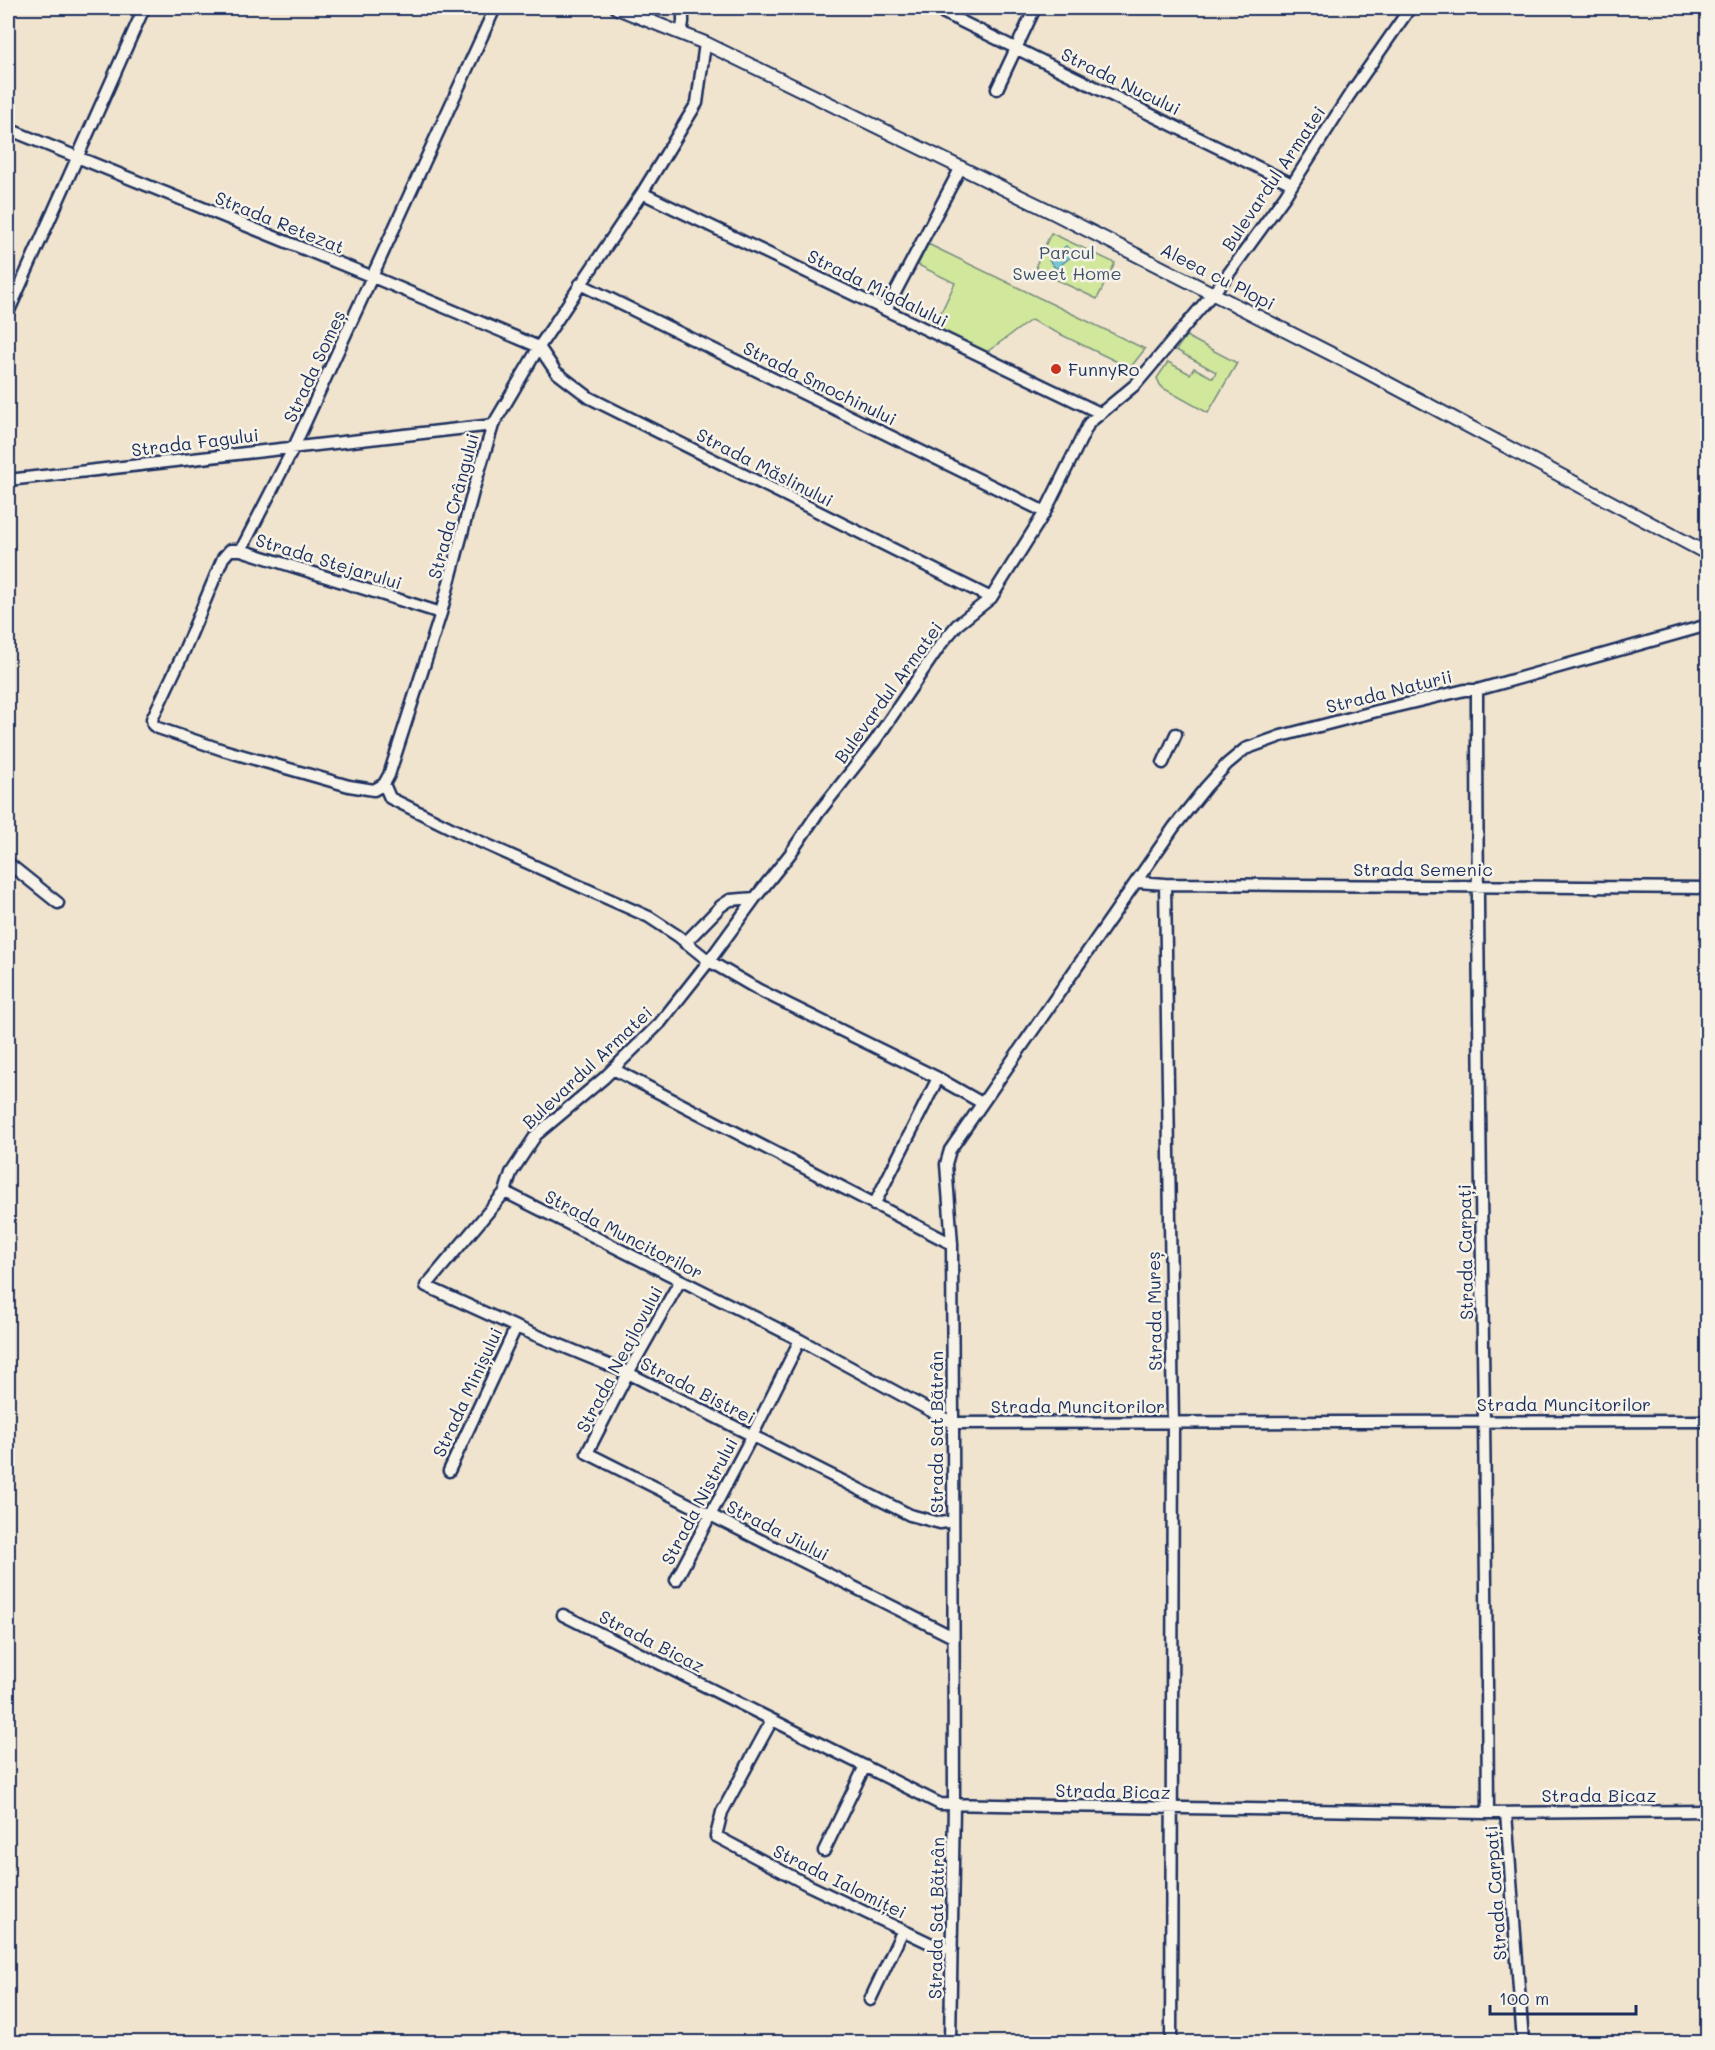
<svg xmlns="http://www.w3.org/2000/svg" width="1715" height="2050" viewBox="0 0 1715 2050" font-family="Mali,sans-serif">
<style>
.green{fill:#d0e79c;stroke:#768b7d;stroke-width:1.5}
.water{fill:#78c8d4;stroke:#538ba5;stroke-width:1.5}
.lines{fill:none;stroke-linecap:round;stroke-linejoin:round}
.minor-casing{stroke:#1b2f5e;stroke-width:15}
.tertiary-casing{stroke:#1b2f5e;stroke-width:16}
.minor{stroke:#f7f3e8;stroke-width:10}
.tertiary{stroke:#f7f3e8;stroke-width:12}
.poi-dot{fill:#c8321e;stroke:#f7f3e8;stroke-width:2}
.labels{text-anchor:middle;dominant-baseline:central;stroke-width:5;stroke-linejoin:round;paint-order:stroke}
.street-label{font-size:18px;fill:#1b2f5e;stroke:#f7f3e8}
.park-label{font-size:18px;fill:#3f546a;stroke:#f7f3e8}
.poi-label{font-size:18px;fill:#1b2f5e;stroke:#f7f3e8;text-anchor:start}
</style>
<rect width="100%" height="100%" fill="#f0e4ce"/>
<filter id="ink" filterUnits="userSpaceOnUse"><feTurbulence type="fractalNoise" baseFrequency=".0167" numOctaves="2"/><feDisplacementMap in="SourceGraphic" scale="12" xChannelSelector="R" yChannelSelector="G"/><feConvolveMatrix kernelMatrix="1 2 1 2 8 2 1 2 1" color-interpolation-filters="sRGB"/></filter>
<g filter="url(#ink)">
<path class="green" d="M1051 233 1115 263 1097 299 1038 271 1036 265Z
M928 244 1145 349 1130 368 1031 320 984 354 933 329 955 283 918 265Z
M1186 336 1237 363 1208 413 1161 387 1157 378 1168 362 1190 374 1194 368 1213 378 1216 372 1176 350Z"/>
<path class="water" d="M1066 246 1073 255 1056 269 1049 260Z"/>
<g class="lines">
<defs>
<path id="minor" d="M934 8 1292 184
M681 33 683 22V8
M997 89 1035 8
M8 129 373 277 539 347
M642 193 1100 413
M580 284 1045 512
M886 310 961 167
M8 313 144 8
M539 347 556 372 590 398 991 598
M8 480 493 425
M241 550 294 447 495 8
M441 613 241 550H230L223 558 181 658 152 719 153 725 158 728 223 750 349 786 374 790 384 784 389 775 441 613 474 488 493 425 539 347 642 193 697 103 705 43
M1477 690C1477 1064 1486 1438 1488 1813
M1163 763 1176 734
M384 784 390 798 463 834 649 917 678 936 709 961 759 990 938 1078 982 1103
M8 863 58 903
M1138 882 1165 884 1708 888
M1165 884 1173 1423 1171 2042
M685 943 721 906 730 900 755 898
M613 1069 952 1244
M505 1192 800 1340 953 1423 1708 1421
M874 1205 938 1078
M680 1281 628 1373 587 1453 953 1637
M449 1471 516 1327
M953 1521 940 1523 910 1515 628 1373 516 1327 426 1286 505 1192 511 1173 536 1135 604 1078 660 1023 709 961 755 898 790 854 815 817 875 741 941 644 957 625 991 598 1045 512 1089 423 1136 384 1224 280 1285 196 1348 97 1410 8
M676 1580 752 1436 800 1340
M563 1615 940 1804 1488 1813 1708 1811
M772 1720 722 1812 716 1836 808 1885 940 1948 952 1949
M1506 1813 1523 2042
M824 1851 865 1766
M870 2000 903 1930
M950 2042 954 1804 953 1423 952 1244 946 1164 950 1150 1174 827 1206 787 1227 764 1245 749 1281 736 1377 711 1465 690H1477L1708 625"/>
<path id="tertiary" d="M617 8 705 43 1054 213 1363 370 1708 554"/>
</defs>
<use href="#minor" class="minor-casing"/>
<use href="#tertiary" class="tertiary-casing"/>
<use href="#minor" class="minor"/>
<use href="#tertiary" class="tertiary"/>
</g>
</g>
<circle class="poi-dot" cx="1056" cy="369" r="6"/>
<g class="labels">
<g class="street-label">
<text transform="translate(1121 81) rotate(26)">Strada Nucului</text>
<text transform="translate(1273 178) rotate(-56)">Bulevardul Armatei</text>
<text transform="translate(280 222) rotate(22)">Strada Retezat</text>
<text transform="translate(1218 276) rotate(27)">Aleea cu Plopi</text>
<text transform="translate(878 288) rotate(26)">Strada Migdalului</text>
<text transform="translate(314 366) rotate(-65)">Strada Someș</text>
<text transform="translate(820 383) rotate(26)">Strada Smochinului</text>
<text transform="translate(195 442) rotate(-7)">Strada Fagului</text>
<text transform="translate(765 467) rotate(27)">Strada Măslinului</text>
<text transform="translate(453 506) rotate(-75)">Strada Crângului</text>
<text transform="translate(329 561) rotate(17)">Strada Stejarului</text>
<text transform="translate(1389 691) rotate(-14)">Strada Naturii</text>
<text transform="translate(888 692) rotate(-54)">Bulevardul Armatei</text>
<text x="1423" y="869">Strada Semenic</text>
<text transform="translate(587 1067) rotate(-43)">Bulevardul Armatei</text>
<text transform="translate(624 1234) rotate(27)">Strada Muncitorilor</text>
<text transform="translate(1465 1252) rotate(-91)">Strada Carpați</text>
<text transform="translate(1154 1311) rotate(-91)">Strada Mureș</text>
<text transform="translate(619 1359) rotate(-62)">Strada Neajlovului</text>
<text transform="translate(698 1390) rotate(27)">Strada Bistrei</text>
<text transform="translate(467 1392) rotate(-65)">Strada Minișului</text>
<text x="1564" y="1404">Strada Muncitorilor</text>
<text x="1078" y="1406">Strada Muncitorilor</text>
<text transform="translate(936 1432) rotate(-90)">Strada Sat Bătrân</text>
<text transform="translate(699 1501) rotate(-62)">Strada Nistrului</text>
<text transform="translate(778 1530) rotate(27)">Strada Jiului</text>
<text transform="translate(652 1641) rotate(27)">Strada Bicaz</text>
<text transform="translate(1113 1791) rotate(1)">Strada Bicaz</text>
<text x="1599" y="1795">Strada Bicaz</text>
<text transform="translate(840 1881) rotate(26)">Strada Ialomiței</text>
<text transform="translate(1495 1893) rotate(-94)">Strada Carpați</text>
<text transform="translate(936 1918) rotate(-89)">Strada Sat Bătrân</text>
</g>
<g class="park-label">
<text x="1067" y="252">Parcul<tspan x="1067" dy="21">Sweet Home</tspan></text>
</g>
<g class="poi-label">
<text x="1068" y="369">FunnyRo</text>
</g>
</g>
<rect width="1715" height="2050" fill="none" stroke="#f7f3e8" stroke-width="30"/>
<rect x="15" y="15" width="1685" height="2020" fill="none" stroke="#1b2f5e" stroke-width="2" filter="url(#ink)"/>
<path d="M1490 2005v9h146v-9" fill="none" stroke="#1b2f5e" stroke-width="3"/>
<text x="1499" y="2005" font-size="18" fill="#1b2f5e" stroke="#f7f3e8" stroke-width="4.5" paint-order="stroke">100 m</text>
</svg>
